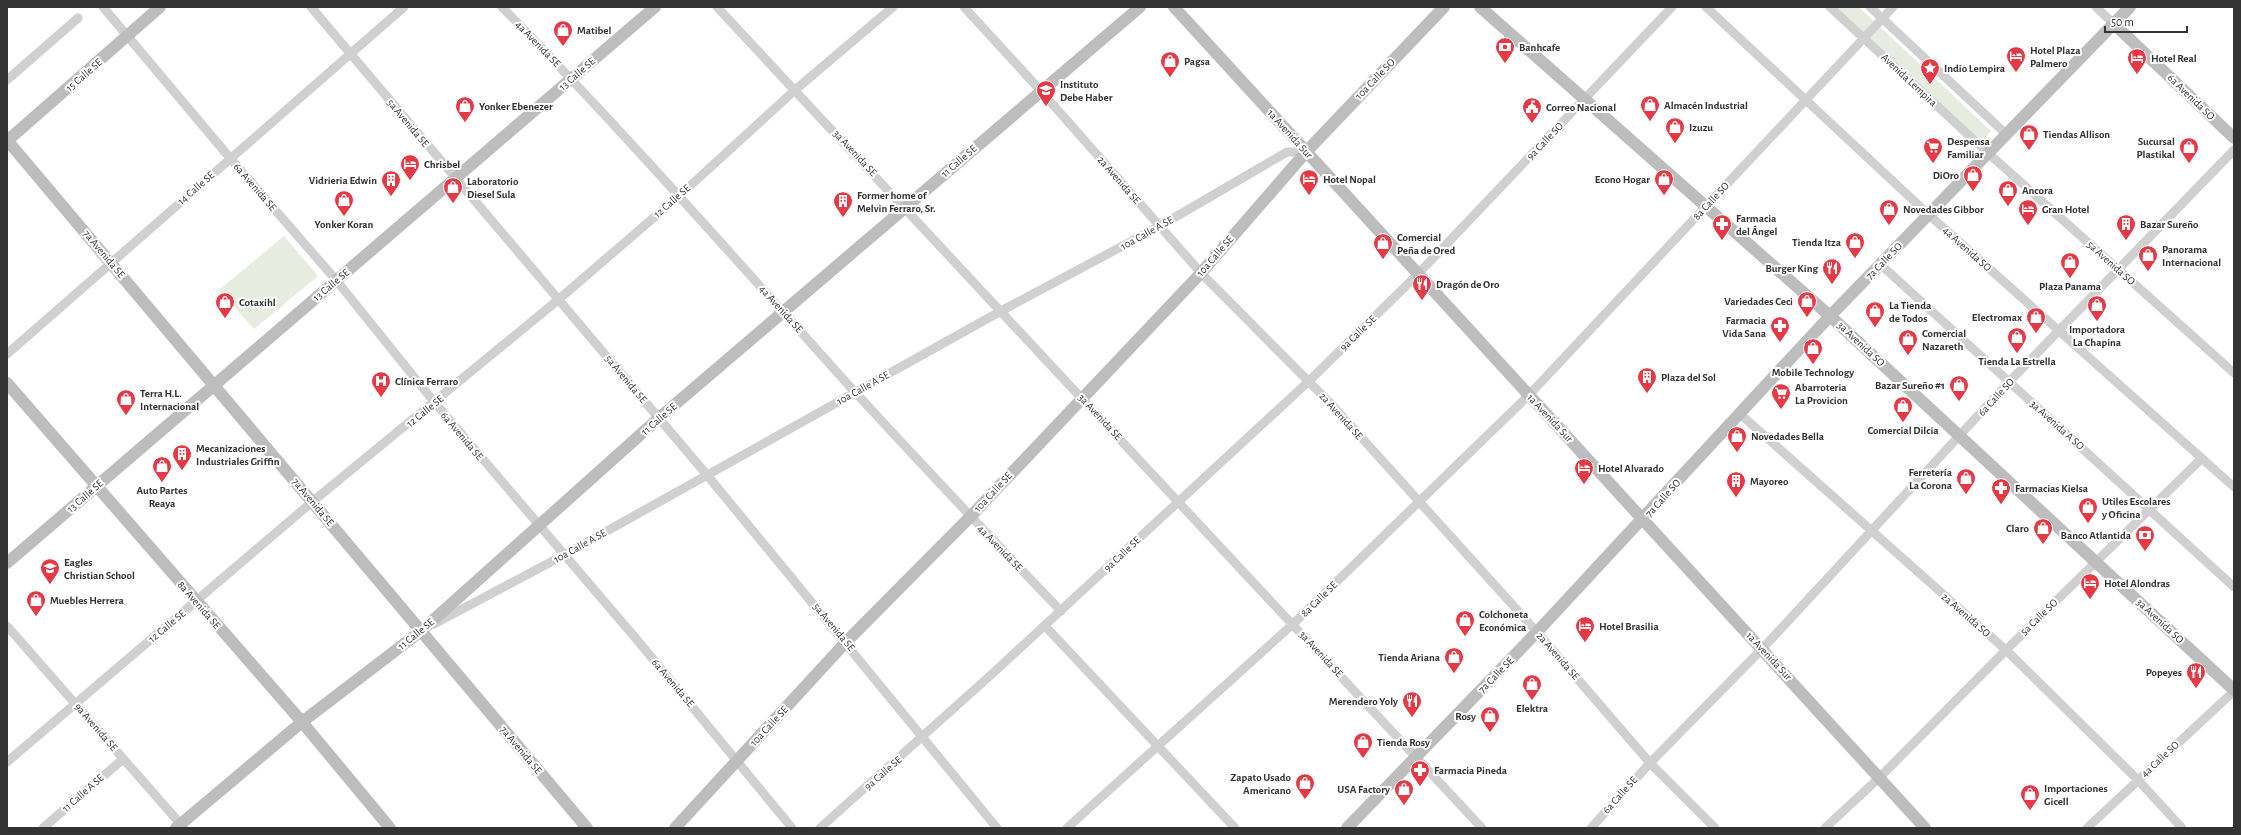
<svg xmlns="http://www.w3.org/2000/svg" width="2241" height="835" viewBox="0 0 2241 835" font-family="'Alegreya Sans',sans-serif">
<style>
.green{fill:#e6ecdf}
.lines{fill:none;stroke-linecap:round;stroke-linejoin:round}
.street{stroke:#d0d0d0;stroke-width:9}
.secondary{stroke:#bdbdbd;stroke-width:12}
.labels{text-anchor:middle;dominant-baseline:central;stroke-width:4;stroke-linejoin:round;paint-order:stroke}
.poi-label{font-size:11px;font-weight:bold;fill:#333;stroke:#fff;text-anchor:start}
.street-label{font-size:11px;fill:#333;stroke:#fff}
</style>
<rect width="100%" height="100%" fill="#fff"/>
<path class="green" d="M1830 7H1859L1991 131 1980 143Z
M284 236 318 276 254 329 219 290Z"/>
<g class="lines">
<path class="street" d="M103 7 230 158 336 280 435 403 638 641 792 828
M311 7 707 475 997 828
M502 7C623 131 738 262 854 391 922 465 991 538 1061 611
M717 7 1482 828
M964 7 1041 91 1201 273 1332 405 1537 632 1650 763 1715 828
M1706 7 1928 214 2234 487
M1830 7 1988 153 2234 373
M1870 7 2006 134
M2096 7 2114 24
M7 80 78 18
M1880 264 2234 587
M7 354 404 7
M1739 413 2006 650 2138 780 2182 828
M434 624 564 555 1001 311 1160 226 1287 152H1306
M7 626 184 828
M1045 626 1235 828
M7 762 312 502 558 300 680 195 795 90 893 7
M43 828 123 759
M820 828 992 674 1309 381 1418 274 1672 7
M1067 828 1293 624 1529 395 1893 7
M1591 828 1650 763 1763 648 2009 382 2234 150
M1825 828 1880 777 2006 650 2201 459
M2087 828 2234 691"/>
<path class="secondary" d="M1174 7 1925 828
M1480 7 1830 316 2234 690
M2114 24 2234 138
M7 140 587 828
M7 141 160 7
M7 383 302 722 390 828
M7 563 655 7
M176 828 302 722 421 631 659 418 1140 7
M675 828 846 642 970 517 1201 273 1306 152 1444 7
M1347 828 1537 632 1830 316 2130 7"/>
</g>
<defs>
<symbol id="shop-pin" viewBox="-11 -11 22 30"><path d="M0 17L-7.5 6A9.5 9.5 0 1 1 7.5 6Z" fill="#e63946" stroke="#fff"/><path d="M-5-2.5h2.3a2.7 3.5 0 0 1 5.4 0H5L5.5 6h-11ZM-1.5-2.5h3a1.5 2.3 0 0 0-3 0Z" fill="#fff"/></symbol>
<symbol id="bank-pin" viewBox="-11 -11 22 30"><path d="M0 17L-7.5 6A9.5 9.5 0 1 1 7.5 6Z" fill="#e63946" stroke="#fff"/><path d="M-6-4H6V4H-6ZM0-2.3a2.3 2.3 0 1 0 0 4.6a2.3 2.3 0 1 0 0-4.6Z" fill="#fff"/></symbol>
<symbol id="hotel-pin" viewBox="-11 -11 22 30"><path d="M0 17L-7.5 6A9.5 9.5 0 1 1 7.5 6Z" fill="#e63946" stroke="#fff"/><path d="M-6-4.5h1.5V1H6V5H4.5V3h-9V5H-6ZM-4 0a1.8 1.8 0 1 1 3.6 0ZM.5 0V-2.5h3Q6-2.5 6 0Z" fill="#fff"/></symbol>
<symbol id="sight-pin" viewBox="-11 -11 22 30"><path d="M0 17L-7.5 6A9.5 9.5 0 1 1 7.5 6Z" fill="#e63946" stroke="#fff"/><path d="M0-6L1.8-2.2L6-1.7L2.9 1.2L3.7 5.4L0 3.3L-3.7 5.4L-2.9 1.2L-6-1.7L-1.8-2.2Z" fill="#fff"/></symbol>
<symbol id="school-pin" viewBox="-11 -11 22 30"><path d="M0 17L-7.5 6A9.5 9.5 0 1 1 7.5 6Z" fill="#e63946" stroke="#fff"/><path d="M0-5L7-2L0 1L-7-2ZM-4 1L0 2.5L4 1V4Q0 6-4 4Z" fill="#fff"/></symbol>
<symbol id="civic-pin" viewBox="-11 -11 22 30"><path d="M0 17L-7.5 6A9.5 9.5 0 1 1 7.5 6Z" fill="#e63946" stroke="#fff"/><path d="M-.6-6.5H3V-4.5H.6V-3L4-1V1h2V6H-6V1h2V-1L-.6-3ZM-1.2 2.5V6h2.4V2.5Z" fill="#fff"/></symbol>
<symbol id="supermarket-pin" viewBox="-11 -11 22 30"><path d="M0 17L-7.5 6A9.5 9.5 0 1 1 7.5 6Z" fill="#e63946" stroke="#fff"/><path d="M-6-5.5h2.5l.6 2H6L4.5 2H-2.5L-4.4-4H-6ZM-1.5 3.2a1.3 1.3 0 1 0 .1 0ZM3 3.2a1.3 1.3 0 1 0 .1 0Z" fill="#fff"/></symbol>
<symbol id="building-pin" viewBox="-11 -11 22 30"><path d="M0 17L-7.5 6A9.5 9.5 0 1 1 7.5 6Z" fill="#e63946" stroke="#fff"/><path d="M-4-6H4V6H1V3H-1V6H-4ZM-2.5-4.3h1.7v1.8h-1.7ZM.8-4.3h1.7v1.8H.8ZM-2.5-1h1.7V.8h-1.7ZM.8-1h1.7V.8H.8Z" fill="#fff"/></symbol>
<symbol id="pharmacy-pin" viewBox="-11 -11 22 30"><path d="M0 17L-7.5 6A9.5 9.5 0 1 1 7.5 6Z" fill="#e63946" stroke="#fff"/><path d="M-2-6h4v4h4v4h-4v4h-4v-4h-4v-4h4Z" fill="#fff"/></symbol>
<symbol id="restaurant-pin" viewBox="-11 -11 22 30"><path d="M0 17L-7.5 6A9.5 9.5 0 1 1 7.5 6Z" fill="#e63946" stroke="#fff"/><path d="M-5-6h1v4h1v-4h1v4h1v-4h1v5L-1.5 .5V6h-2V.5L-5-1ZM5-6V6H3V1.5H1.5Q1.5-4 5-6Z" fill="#fff"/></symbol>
<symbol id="hospital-pin" viewBox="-11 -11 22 30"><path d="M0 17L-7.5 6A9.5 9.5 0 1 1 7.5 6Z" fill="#e63946" stroke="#fff"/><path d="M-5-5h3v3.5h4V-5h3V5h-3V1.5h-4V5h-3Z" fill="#fff"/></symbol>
</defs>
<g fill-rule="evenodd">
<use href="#shop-pin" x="552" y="19" width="22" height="30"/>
<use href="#bank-pin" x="1494" y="36" width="22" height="30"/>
<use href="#hotel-pin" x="2005" y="45" width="22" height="30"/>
<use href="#hotel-pin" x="2126" y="47" width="22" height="30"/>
<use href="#shop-pin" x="1159" y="50" width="22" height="30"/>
<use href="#sight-pin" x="1919" y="57" width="22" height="30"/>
<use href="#school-pin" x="1035" y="79" width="22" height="30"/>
<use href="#shop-pin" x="1639" y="94" width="22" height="30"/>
<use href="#shop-pin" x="454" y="95" width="22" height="30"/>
<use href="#civic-pin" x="1521" y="96" width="22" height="30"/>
<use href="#shop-pin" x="1664" y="116" width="22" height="30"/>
<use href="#shop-pin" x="2018" y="123" width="22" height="30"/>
<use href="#supermarket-pin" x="1922" y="136" width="22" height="30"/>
<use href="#shop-pin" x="2178" y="136" width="22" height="30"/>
<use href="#hotel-pin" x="399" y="153" width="22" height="30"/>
<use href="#shop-pin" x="1962" y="164" width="22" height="30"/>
<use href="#hotel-pin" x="1298" y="168" width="22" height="30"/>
<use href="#shop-pin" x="1653" y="168" width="22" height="30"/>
<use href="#building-pin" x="380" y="169" width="22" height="30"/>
<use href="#shop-pin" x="442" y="176" width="22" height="30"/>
<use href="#shop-pin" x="1997" y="179" width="22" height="30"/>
<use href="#shop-pin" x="333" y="189" width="22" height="30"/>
<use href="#building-pin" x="832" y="190" width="22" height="30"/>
<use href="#shop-pin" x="1878" y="198" width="22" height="30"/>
<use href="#hotel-pin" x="2017" y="198" width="22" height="30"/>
<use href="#pharmacy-pin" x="1711" y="213" width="22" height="30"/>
<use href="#building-pin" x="2115" y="213" width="22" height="30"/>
<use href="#shop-pin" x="1844" y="231" width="22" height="30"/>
<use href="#shop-pin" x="1372" y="232" width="22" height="30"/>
<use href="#shop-pin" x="2137" y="244" width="22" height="30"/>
<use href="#shop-pin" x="2059" y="251" width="22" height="30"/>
<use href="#restaurant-pin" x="1821" y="257" width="22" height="30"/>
<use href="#restaurant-pin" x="1411" y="273" width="22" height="30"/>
<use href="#shop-pin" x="1796" y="290" width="22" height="30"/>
<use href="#shop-pin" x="214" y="291" width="22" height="30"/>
<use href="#shop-pin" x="2086" y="294" width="22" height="30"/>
<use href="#shop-pin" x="1864" y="300" width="22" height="30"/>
<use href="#shop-pin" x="2025" y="306" width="22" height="30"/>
<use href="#pharmacy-pin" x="1769" y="315" width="22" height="30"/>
<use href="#shop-pin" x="2006" y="326" width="22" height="30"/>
<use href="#shop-pin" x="1897" y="328" width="22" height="30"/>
<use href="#shop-pin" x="1802" y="337" width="22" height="30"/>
<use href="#building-pin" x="1636" y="366" width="22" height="30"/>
<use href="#hospital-pin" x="370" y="370" width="22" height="30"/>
<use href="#shop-pin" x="1948" y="374" width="22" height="30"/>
<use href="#supermarket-pin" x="1770" y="382" width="22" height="30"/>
<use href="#shop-pin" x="115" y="388" width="22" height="30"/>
<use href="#shop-pin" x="1892" y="395" width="22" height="30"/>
<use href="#shop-pin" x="1726" y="425" width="22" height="30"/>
<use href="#building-pin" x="171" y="443" width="22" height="30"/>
<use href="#shop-pin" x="151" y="455" width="22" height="30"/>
<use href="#hotel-pin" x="1573" y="457" width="22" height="30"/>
<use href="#shop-pin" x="1955" y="467" width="22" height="30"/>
<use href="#building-pin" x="1725" y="470" width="22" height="30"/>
<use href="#pharmacy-pin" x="1990" y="477" width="22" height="30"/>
<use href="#shop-pin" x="2077" y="496" width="22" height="30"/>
<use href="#shop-pin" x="2032" y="517" width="22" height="30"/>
<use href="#bank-pin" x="2134" y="524" width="22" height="30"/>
<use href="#school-pin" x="39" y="557" width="22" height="30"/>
<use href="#hotel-pin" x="2079" y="572" width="22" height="30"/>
<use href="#shop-pin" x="25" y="589" width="22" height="30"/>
<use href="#shop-pin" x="1454" y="609" width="22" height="30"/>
<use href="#hotel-pin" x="1574" y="615" width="22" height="30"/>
<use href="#shop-pin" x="1443" y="646" width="22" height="30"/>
<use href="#restaurant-pin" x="2185" y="661" width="22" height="30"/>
<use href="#shop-pin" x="1521" y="673" width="22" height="30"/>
<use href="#restaurant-pin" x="1401" y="690" width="22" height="30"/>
<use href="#shop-pin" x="1479" y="705" width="22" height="30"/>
<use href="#shop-pin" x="1352" y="731" width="22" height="30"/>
<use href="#pharmacy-pin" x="1409" y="759" width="22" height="30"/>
<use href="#shop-pin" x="1294" y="772" width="22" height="30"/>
<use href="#shop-pin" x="1393" y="778" width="22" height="30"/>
<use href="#shop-pin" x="2019" y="783" width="22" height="30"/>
</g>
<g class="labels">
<g class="poi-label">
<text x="577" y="30">Matibel</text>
<text x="1519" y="47">Banhcafe</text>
<text x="2030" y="50">Hotel Plaza<tspan x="2030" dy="13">Palmero</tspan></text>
<text x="2151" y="58">Hotel Real</text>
<text x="1184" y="61">Pagsa</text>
<text x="1944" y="68">Indio Lempira</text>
<text x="1060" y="84">Instituto<tspan x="1060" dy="13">Debe Haber</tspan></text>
<text x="1664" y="105">Almacén Industrial</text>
<text x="479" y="106">Yonker Ebenezer</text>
<text x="1546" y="107">Correo Nacional</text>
<text x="1689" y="127">Izuzu</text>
<text x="2043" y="134">Tiendas Allison</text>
<text x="1947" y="141">Despensa<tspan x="1947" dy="13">Familiar</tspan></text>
<text x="2175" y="141" text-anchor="end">Sucursal<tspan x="2175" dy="13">Plastikal</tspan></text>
<text x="424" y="164">Chrisbel</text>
<text x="1959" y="175" text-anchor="end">DiOro</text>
<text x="1323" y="179">Hotel Nopal</text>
<text x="1650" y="179" text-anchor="end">Econo Hogar</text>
<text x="377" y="180" text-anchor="end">Vidrieria Edwin</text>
<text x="467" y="181">Laboratorio<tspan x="467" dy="13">Diesel Sula</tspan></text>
<text x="2022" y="190">Ancora</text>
<text x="857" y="195">Former home of<tspan x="857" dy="13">Melvin Ferraro, Sr.</tspan></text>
<text x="1903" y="209">Novedades Gibbor</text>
<text x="2042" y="209">Gran Hotel</text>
<text x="1736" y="218">Farmacia<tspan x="1736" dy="13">del Ángel</tspan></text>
<text x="344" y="224" text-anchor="middle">Yonker Koran</text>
<text x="2140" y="224">Bazar Sureño</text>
<text x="1397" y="237">Comercial<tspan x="1397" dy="13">Peña de Ored</tspan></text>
<text x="1841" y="242" text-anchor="end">Tienda Itza</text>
<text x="2162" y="249">Panorama<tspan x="2162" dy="13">Internacional</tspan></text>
<text x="1818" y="268" text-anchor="end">Burger King</text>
<text x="1436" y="284">Dragón de Oro</text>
<text x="2070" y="286" text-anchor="middle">Plaza Panama</text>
<text x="1793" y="301" text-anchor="end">Variedades Ceci</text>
<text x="239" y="302">Cotaxihl</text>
<text x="1889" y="305">La Tienda<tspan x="1889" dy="13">de Todos</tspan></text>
<text x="2022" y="317" text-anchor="end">Electromax</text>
<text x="1766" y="320" text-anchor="end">Farmacia<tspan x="1766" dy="13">Vida Sana</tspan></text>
<text x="2097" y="329" text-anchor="middle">Importadora<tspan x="2097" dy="13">La Chapina</tspan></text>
<text x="1922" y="333">Comercial<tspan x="1922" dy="13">Nazareth</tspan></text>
<text x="2017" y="361" text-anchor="middle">Tienda La Estrella</text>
<text x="1813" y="372" text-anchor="middle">Mobile Technology</text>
<text x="1661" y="377">Plaza del Sol</text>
<text x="395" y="381">Clínica Ferraro</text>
<text x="1945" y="385" text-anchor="end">Bazar Sureño #1</text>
<text x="1795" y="387">Abarroteria<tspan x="1795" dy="13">La Provicion</tspan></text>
<text x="140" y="393">Terra H.L.<tspan x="140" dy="13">Internacional</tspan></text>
<text x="1903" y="430" text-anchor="middle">Comercial Dilcia</text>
<text x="1751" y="436">Novedades Bella</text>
<text x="196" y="448">Mecanizaciones<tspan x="196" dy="13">Industriales Griffin</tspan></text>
<text x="1598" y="468">Hotel Alvarado</text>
<text x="1952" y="472" text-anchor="end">Ferretería<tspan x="1952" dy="13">La Corona</tspan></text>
<text x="1750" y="481">Mayoreo</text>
<text x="2015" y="488">Farmacias Kielsa</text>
<text x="162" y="490" text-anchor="middle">Auto Partes<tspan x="162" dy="13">Reaya</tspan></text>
<text x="2102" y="501">Utiles Escolares<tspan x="2102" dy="13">y Oficina</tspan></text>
<text x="2029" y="528" text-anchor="end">Claro</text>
<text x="2131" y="535" text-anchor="end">Banco Atlantida</text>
<text x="64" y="562">Eagles<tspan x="64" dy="13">Christian School</tspan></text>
<text x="2104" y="583">Hotel Alondras</text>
<text x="50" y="600">Muebles Herrera</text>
<text x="1479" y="614">Colchoneta<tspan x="1479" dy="13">Económica</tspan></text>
<text x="1599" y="626">Hotel Brasilia</text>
<text x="1440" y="657" text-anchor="end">Tienda Ariana</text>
<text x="2182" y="672" text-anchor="end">Popeyes</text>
<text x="1398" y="701" text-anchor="end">Merendero Yoly</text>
<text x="1532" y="708" text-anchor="middle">Elektra</text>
<text x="1476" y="716" text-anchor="end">Rosy</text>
<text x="1377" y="742">Tienda Rosy</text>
<text x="1434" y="770">Farmacia Pineda</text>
<text x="1291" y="777" text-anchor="end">Zapato Usado<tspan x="1291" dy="13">Americano</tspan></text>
<text x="2044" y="788">Importaciones<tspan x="2044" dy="13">Gicell</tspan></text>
<text x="1390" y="789" text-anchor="end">USA Factory</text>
</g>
<g class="street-label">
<text transform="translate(538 44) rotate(46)">4a Avenida SE</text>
<text transform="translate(577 74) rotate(-41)">13 Calle SE</text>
<text transform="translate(84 75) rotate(-41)">15 Calle SE</text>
<text transform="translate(1375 79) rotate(-46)">10a Calle SO</text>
<text transform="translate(1909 80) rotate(43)">Avenida Lempira</text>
<text transform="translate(2191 97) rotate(44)">6a Avenida SO</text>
<text transform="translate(408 123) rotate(50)">5a Avenida SE</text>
<text transform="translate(1290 134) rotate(48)">1a Avenida Sur</text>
<text transform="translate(1545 141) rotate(-46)">9a Calle SO</text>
<text transform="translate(855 153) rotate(47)">3a Avenida SE</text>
<text transform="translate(959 161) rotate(-41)">11 Calle SE</text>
<text transform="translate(1119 180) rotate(49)">2a Avenida SE</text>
<text transform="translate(255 187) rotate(49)">6a Avenida SE</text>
<text transform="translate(196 188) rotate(-41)">14 Calle SE</text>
<text transform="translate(672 201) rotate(-41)">12 Calle SE</text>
<text transform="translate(1711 201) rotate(-47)">8a Calle SO</text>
<text transform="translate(1147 233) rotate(-29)">10a Calle A SE</text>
<text transform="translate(1967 249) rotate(42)">4a Avenida SO</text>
<text transform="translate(104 254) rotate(50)">7a Avenida SE</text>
<text transform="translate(1215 256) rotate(-49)">10a Calle SE</text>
<text transform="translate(1884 261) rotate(-46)">7a Calle SO</text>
<text transform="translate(2111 263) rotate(42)">5a Avenida SO</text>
<text transform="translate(331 285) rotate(-40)">13 Calle SE</text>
<text transform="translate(781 309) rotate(48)">4a Avenida SE</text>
<text transform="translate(1358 333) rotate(-44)">9a Calle SE</text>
<text transform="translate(1861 344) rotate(43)">3a Avenida SO</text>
<text transform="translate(626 379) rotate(50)">5a Avenida SE</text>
<text transform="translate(863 388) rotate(-29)">10a Calle A SE</text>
<text transform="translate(1996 397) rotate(-47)">6a Calle SO</text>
<text transform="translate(425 411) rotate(-39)">12 Calle SE</text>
<text transform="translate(1341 416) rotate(48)">2a Avenida SE</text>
<text transform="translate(1100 417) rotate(47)">3a Avenida SE</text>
<text transform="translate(1550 418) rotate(47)">1a Avenida Sur</text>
<text transform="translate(659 419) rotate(-41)">11 Calle SE</text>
<text transform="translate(2057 425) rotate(42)">3a Avenida A SO</text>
<text transform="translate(462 436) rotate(50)">6a Avenida SE</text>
<text transform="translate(993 492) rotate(-47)">10a Calle SE</text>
<text transform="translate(85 496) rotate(-41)">13 Calle SE</text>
<text transform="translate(1663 498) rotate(-48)">7a Calle SO</text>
<text transform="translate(313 502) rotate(50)">7a Avenida SE</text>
<text transform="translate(580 546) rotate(-29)">10a Calle A SE</text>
<text transform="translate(1000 548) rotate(46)">4a Avenida SE</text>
<text transform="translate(1122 554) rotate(-43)">9a Calle SE</text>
<text transform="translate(1319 599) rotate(-44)">8a Calle SE</text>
<text transform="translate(199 605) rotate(49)">8a Avenida SE</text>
<text transform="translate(1966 615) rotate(41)">2a Avenida SO</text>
<text transform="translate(2039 617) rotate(-44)">5a Calle SO</text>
<text transform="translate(2160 621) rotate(43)">3a Avenida SO</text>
<text transform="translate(167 626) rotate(-40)">12 Calle SE</text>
<text transform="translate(834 627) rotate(50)">5a Avenida SE</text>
<text transform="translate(416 634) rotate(-39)">11 Calle SE</text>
<text transform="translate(1321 654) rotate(47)">3a Avenida SE</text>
<text transform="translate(1558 656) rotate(49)">2a Avenida SE</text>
<text transform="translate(1769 656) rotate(47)">1a Avenida Sur</text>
<text transform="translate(1496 675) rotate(-46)">7a Calle SE</text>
<text transform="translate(673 683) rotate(50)">6a Avenida SE</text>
<text transform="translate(769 726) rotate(-47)">10a Calle SE</text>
<text transform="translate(96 727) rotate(49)">9a Avenida SE</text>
<text transform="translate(521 750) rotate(50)">7a Avenida SE</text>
<text transform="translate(2160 759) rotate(-43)">4a Calle SO</text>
<text transform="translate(883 773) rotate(-41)">9a Calle SE</text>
<text transform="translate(83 793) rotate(-41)">11 Calle A SE</text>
<text transform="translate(1620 795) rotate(-48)">6a Calle SE</text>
</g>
</g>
<rect width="2241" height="835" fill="none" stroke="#333333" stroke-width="16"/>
<path d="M2105 26v6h82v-6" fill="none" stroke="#333333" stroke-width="2"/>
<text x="2111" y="26" font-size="12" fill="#333333" stroke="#ffffff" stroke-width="3" paint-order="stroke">50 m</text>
</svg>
